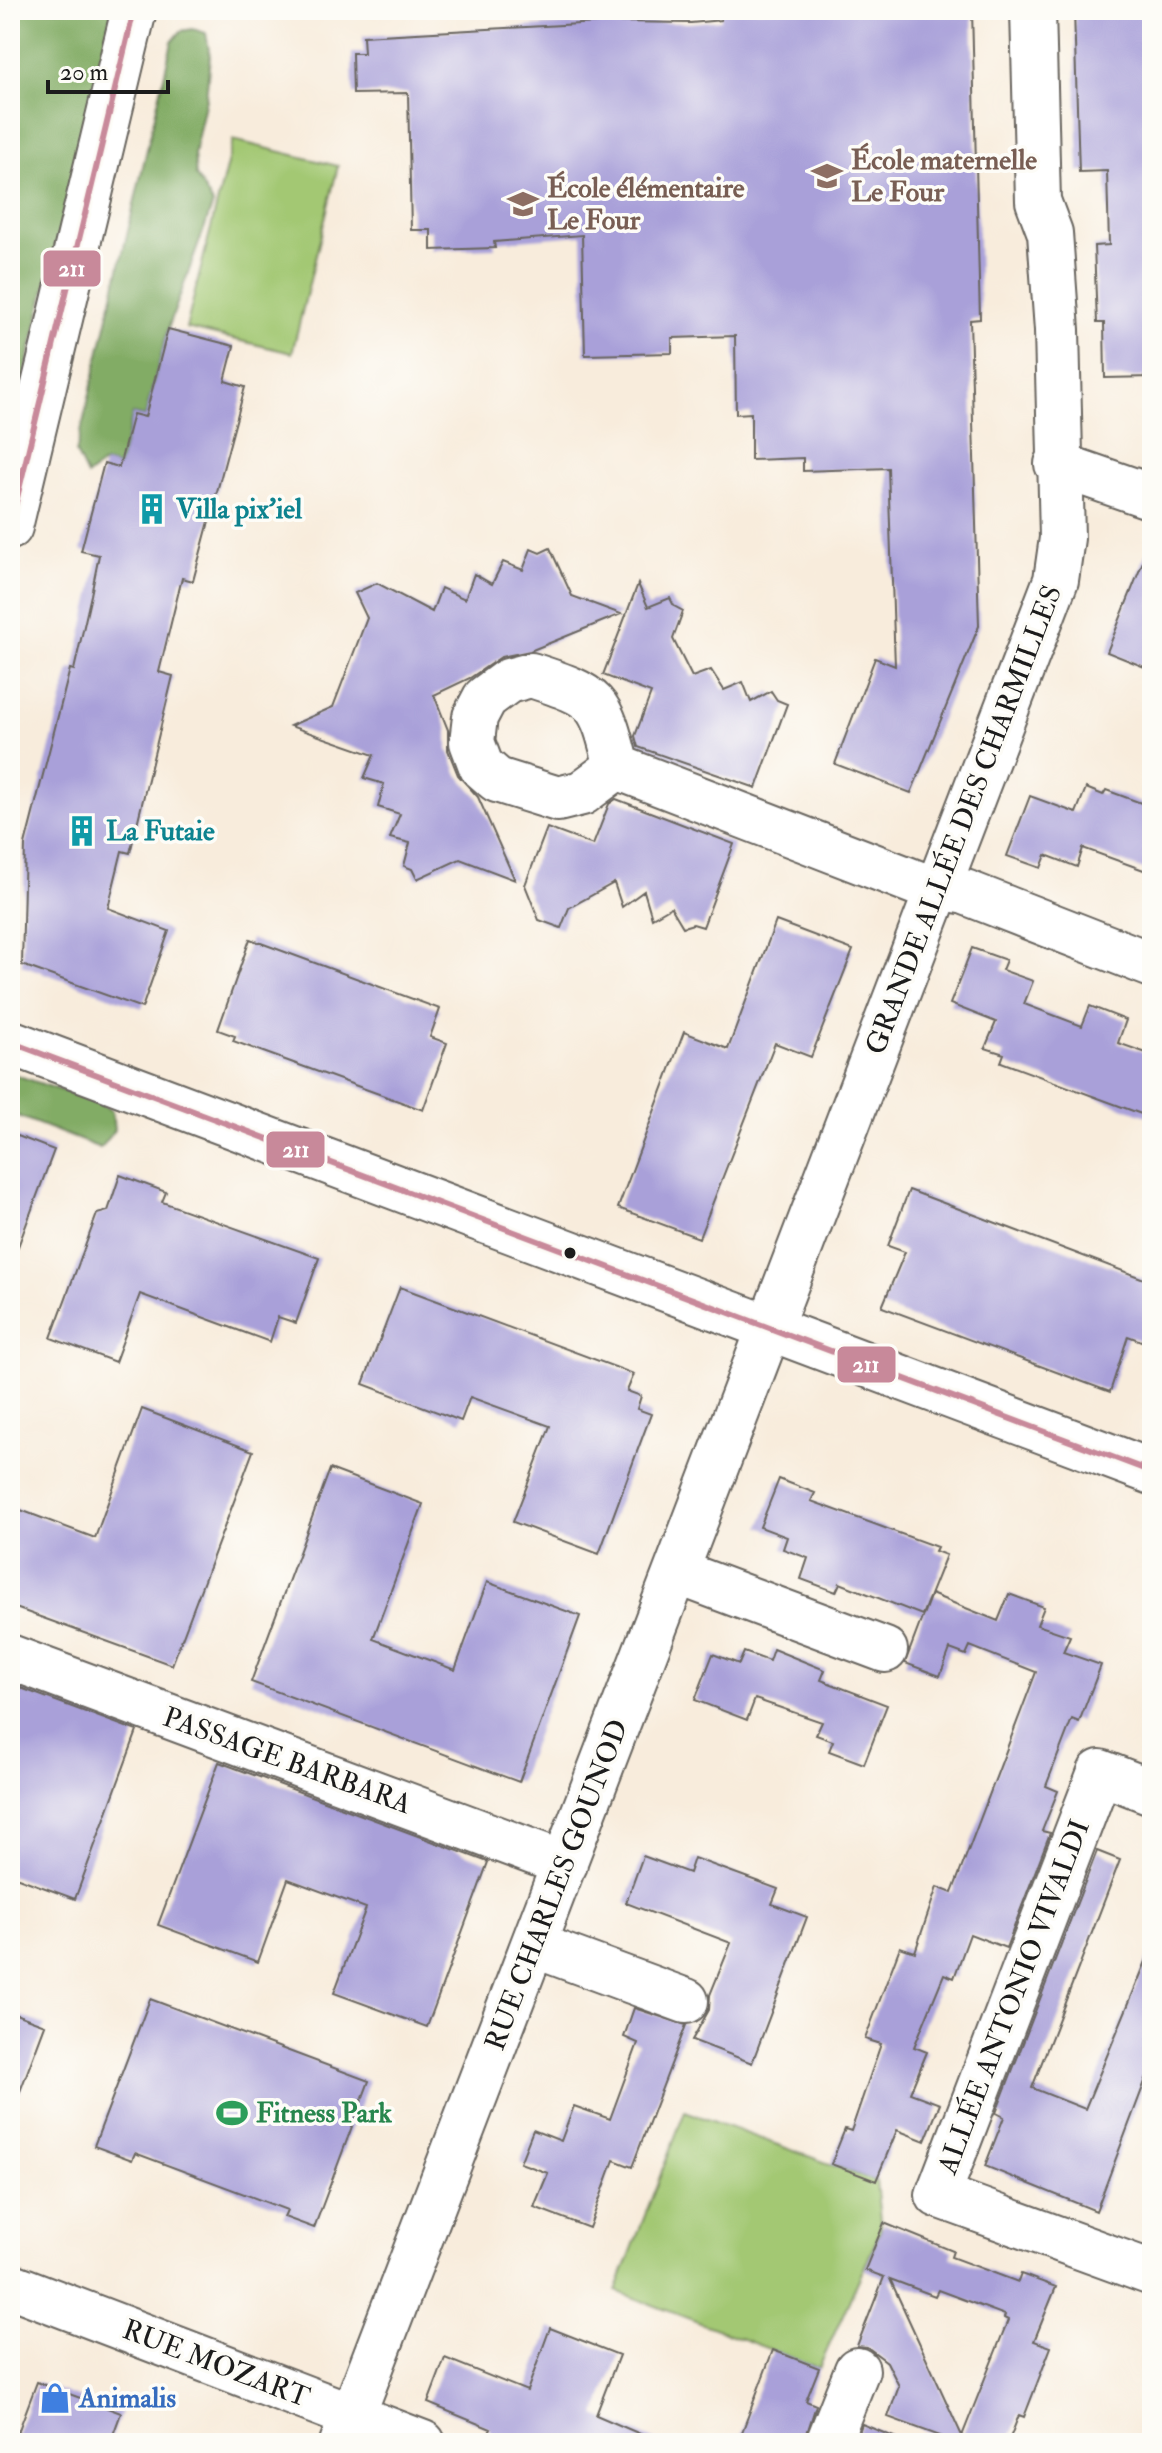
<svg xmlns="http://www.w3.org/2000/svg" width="1162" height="2453" viewBox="0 0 1162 2453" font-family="'IM FELL Double Pica',serif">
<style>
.green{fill:#a3c873;stroke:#607248;stroke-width:2}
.forest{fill:#82ac65;stroke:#4f6440;stroke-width:2}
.building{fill:#a9a0d9;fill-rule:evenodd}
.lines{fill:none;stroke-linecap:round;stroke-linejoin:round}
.minor-casing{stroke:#69655f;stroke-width:48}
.minor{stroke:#fff;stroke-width:44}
.bus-1-casing{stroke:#fdfcf7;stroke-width:12}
.bus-1{stroke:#c8899a;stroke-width:6}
.bus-dot{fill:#1c1c1c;stroke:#fdfcf7;stroke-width:3}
.labels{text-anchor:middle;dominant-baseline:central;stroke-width:7;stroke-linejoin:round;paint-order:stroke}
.education-label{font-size:28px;font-weight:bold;fill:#785e54;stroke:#fdfcf7;text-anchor:start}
.culture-label{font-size:28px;font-weight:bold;fill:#0d838f;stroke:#fdfcf7;text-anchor:start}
.street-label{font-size:28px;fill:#1c1c1c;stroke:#fdfcf7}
.leisure-label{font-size:28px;font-weight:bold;fill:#27864d;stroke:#fdfcf7;text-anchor:start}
.shop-label{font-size:28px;font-weight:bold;fill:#366cbe;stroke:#fdfcf7;text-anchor:start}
.line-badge{stroke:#fdfcf7;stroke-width:3}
.badge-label{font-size:22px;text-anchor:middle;font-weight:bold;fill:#fff}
</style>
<rect width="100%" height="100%" fill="#fdfcf7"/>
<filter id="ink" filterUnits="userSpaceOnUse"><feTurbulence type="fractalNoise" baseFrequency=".0125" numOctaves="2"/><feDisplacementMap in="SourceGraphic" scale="16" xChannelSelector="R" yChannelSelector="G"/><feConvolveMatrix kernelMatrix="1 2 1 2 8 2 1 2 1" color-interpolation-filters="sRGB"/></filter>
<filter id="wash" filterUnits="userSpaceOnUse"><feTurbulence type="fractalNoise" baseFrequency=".006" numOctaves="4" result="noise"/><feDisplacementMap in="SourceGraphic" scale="32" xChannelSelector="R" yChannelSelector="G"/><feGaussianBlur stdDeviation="1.8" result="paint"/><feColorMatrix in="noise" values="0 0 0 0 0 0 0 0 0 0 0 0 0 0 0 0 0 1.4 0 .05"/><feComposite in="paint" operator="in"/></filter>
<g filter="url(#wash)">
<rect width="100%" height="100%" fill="#f8ecdc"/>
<path class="green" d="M233 140 338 166 292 353 186 328Z
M685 2111 876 2181 881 2230 819 2368 616 2291Z"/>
<path class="forest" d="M10 10H112L10 436V142L18 94 10 56Z
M193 29 206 33 210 56 206 99 194 154 196 176 213 204 168 329 145 417 133 414 119 467 104 463 87 476 76 453 172 42 181 31Z
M10 1073 101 1104 112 1111 114 1130 100 1148 10 1113Z"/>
<g id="blocks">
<path class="building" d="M721 10H972L980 319 970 320 979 626 911 793 835 764 875 658 895 666 888 468 803 471V458L751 460V413L736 414 735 336 672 338V353L585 355 582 235 494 242 495 248 431 250V230H411L408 93 353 94 352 53H364L363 36 616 22 691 23 721 20Z
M1074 10H1152V377L1105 378 1104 323H1097L1094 246 1109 245 1107 171 1079 172Z
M168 329 234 346 225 381 245 387 193 581 182 578 159 672 173 676 130 853 122 851 108 908 169 931 142 1008 22 965 25 845 70 669 74 670 91 595 99 555 81 551 104 463 119 467 133 414 145 417Z
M1150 544H1152V670L1107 652Z
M550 548 572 596 621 614 530 651 501 657 470 678 434 695 448 730V750L458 775 478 797 515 880 460 859 417 879 412 869 404 866 410 843 390 838 400 814 378 807 384 784 364 778 374 755 290 726 333 707 367 618 355 593 377 583 432 612 441 588 465 599 474 574 492 584 503 562 523 570 531 549 540 553Z
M638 584 648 607 670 598 674 606 683 611 673 639 692 677 711 670 724 690 743 682 751 702 771 691 777 700 787 704 756 788 638 747 635 736 651 693 603 675Z
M1086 788 1103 795 1106 790 1152 807V873L1083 848 1077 867 1046 855 1041 868 1007 856 1030 796 1076 813Z
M616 799 734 844 703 927 693 924 683 927 671 907 652 918 644 891 622 907 614 883 569 908 561 928 539 920 525 885 547 828 593 845 609 804Z
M776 921 853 950 811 1057 775 1043 699 1238 618 1208 684 1032 728 1049Z
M250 939 440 1009 430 1037 447 1043 423 1110 233 1041 235 1036 218 1030Z
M972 948 1006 960 1002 970 1033 981 1024 1004 1082 1026 1090 1006 1126 1020 1118 1043 1152 1055V1118L1001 1062 1004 1054 985 1048 996 1022 950 1004Z
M10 1133 54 1150 13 1260 10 1259Z
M120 1175 166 1192 162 1202 319 1258 296 1323 278 1317 270 1342 140 1294 115 1362 51 1338 97 1214 108 1211Z
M909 1190 1152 1282V1345L1128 1336 1110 1392 882 1307 905 1252 888 1246Z
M400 1287 634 1374 627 1391 641 1396 637 1409 651 1414 599 1554 513 1522 550 1426 470 1397 461 1421 363 1384Z
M142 1409 253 1451 172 1665 10 1606V1506L95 1538Z
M330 1469 423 1504 373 1639 455 1670 487 1582 580 1616 519 1782 251 1682Z
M779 1479 815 1493 811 1501 937 1547 935 1551 946 1555 922 1615 840 1583 836 1592 801 1579 808 1558 783 1549 787 1537 760 1527Z
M931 1594 998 1621 1009 1594 1044 1607 1037 1625 1070 1636 1063 1652 1101 1665 1079 1722 1072 1719 1046 1786 1058 1791 1042 1831 1050 1833 1006 1948 970 1934 954 1978 944 1974 914 2047 927 2052 910 2093 940 2104 925 2141 897 2130 876 2181 831 2164 845 2129 851 2131 881 2044 865 2039 900 1947 915 1952 937 1887 952 1893 1036 1672 970 1646 966 1655 950 1649 940 1676 905 1663Z
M773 1649 825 1670 821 1680 887 1705 864 1764 829 1751 833 1741 816 1735 822 1722 755 1699 747 1720 695 1700 713 1654 739 1664 744 1652 769 1661Z
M10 1684 137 1731 75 1899 10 1875Z
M219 1762 488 1862 427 2027 334 1993 366 1908 288 1879 258 1962 158 1925Z
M1097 1851 1120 1860 1032 2088 1085 2109 1152 1947V2063L1096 2211 985 2166 1004 2117 996 2113Z
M643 1856 689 1873 694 1858 778 1889 772 1904 807 1917 752 2063 692 2040 709 2010 710 1995 731 1943 626 1903Z
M150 1999 369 2081 314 2228 284 2217 287 2210 135 2153 132 2160 94 2146Z
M634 2008 686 2025 632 2167 614 2160 589 2228 534 2207 548 2173 520 2163 533 2130 561 2141 574 2106 610 2119 638 2043 624 2037Z
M10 2012 45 2025 13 2110H10Z
M884 2223 953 2251 951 2257 1018 2282 1021 2274 1056 2287 1034 2341 1051 2347 1024 2417 1019 2415 1008 2443H959L888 2417 899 2386 887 2362 867 2347 857 2346 884 2277 865 2270ZM890 2279 935 2296 938 2290 1005 2315 1004 2318 1008 2320 962 2436Z
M550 2328 619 2355 596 2415 661 2443H516L489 2433 491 2429 428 2403 445 2358 527 2391Z
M773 2350 819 2368 806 2401 816 2405 804 2443H738Z
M37 2382 121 2413 110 2443H14Z
M862 2424 906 2442V2443H855Z"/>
</g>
</g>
<g filter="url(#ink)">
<use href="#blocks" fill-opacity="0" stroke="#69655f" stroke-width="2"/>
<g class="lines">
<defs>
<path id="minor" d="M1057 464 1152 497
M10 527 134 10
M531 675C599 697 600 699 617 767L582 793 558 799 497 780 481 766 472 742 475 717 485 698 508 681Z
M617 767 917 883 965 892 1152 965
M10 1042 1152 1472
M677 1572 885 1650
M10 1657 565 1864
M1152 1792 1100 1772 938 2195 1152 2273
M534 1945 686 2001
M10 2285 423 2443
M342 2443 1056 580 1062 538 1057 330 1050 233 1038 201 1033 10
M828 2443 857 2370"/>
</defs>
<use href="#minor" class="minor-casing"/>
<use href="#minor" class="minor"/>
<defs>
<path id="bus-1" d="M10 527 134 10
M10 1042 1152 1472"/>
</defs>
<use href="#bus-1" class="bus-1-casing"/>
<use href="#bus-1" class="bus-1"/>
</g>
</g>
<defs>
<symbol id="school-bare" viewBox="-9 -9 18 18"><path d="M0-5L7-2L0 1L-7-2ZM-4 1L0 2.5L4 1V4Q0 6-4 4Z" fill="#8d6e63" stroke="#fdfcf7" stroke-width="2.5" paint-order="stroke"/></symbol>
<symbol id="building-bare" viewBox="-9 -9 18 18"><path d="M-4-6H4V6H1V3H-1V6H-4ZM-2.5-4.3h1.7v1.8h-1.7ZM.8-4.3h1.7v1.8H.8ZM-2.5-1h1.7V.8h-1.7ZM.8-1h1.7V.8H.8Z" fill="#0f9aa8" stroke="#fdfcf7" stroke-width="2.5" paint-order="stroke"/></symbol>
<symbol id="stadium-bare" viewBox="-9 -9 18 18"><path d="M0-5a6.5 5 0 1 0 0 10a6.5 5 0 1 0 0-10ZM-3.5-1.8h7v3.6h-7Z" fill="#2e9e5b" stroke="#fdfcf7" stroke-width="2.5" paint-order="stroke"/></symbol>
<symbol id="shop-bare" viewBox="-9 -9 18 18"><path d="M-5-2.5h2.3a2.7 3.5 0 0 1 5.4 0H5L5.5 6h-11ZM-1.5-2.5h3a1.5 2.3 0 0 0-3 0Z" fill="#3f7fe0" stroke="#fdfcf7" stroke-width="2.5" paint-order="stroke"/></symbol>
</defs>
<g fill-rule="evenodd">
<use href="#school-bare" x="805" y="154" width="44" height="44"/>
<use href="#school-bare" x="501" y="182" width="44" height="44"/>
<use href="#building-bare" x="130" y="487" width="44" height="44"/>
<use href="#building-bare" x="60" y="809" width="44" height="44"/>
<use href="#stadium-bare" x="210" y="2091" width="44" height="44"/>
<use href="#shop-bare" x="33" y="2376" width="44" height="44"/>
</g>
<circle class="bus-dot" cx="570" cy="1253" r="7"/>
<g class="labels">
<g class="education-label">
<text x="851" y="160">École maternelle<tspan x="851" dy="32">Le Four</tspan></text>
<text x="547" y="188">École élémentaire<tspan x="547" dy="32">Le Four</tspan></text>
</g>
<g class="culture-label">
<text x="176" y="509">Villa pix'iel</text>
<text x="106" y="831">La Futaie</text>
</g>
<g class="street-label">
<text transform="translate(964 820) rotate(-69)">GRANDE ALLÉE DES CHARMILLES</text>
<text transform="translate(287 1761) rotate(20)">PASSAGE BARBARA</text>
<text transform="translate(557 1885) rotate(-69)">RUE CHARLES GOUNOD</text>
<text transform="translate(1014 1997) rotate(-69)">ALLÉE ANTONIO VIVALDI</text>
<text transform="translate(216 2364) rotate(21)">RUE MOZART</text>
</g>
<g class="leisure-label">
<text x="256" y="2113">Fitness Park</text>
</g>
<g class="shop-label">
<text x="79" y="2398">Animalis</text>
</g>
</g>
<g class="line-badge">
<rect x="42" y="249" width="60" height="39" rx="8" fill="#c8899a"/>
<rect x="265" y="1130" width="61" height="39" rx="8" fill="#c8899a"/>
<rect x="836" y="1345" width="61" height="39" rx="8" fill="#c8899a"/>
</g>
<g class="badge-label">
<text x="72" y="276">211</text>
<text x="296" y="1157">211</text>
<text x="866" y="1372">211</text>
</g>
<rect width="1162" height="2453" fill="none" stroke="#fdfcf7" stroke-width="40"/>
<path d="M48 80v12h120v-12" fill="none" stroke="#1c1c1c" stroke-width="4"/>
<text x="60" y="80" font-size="24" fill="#1c1c1c" stroke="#fdfcf7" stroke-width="6" paint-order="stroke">20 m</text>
</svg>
